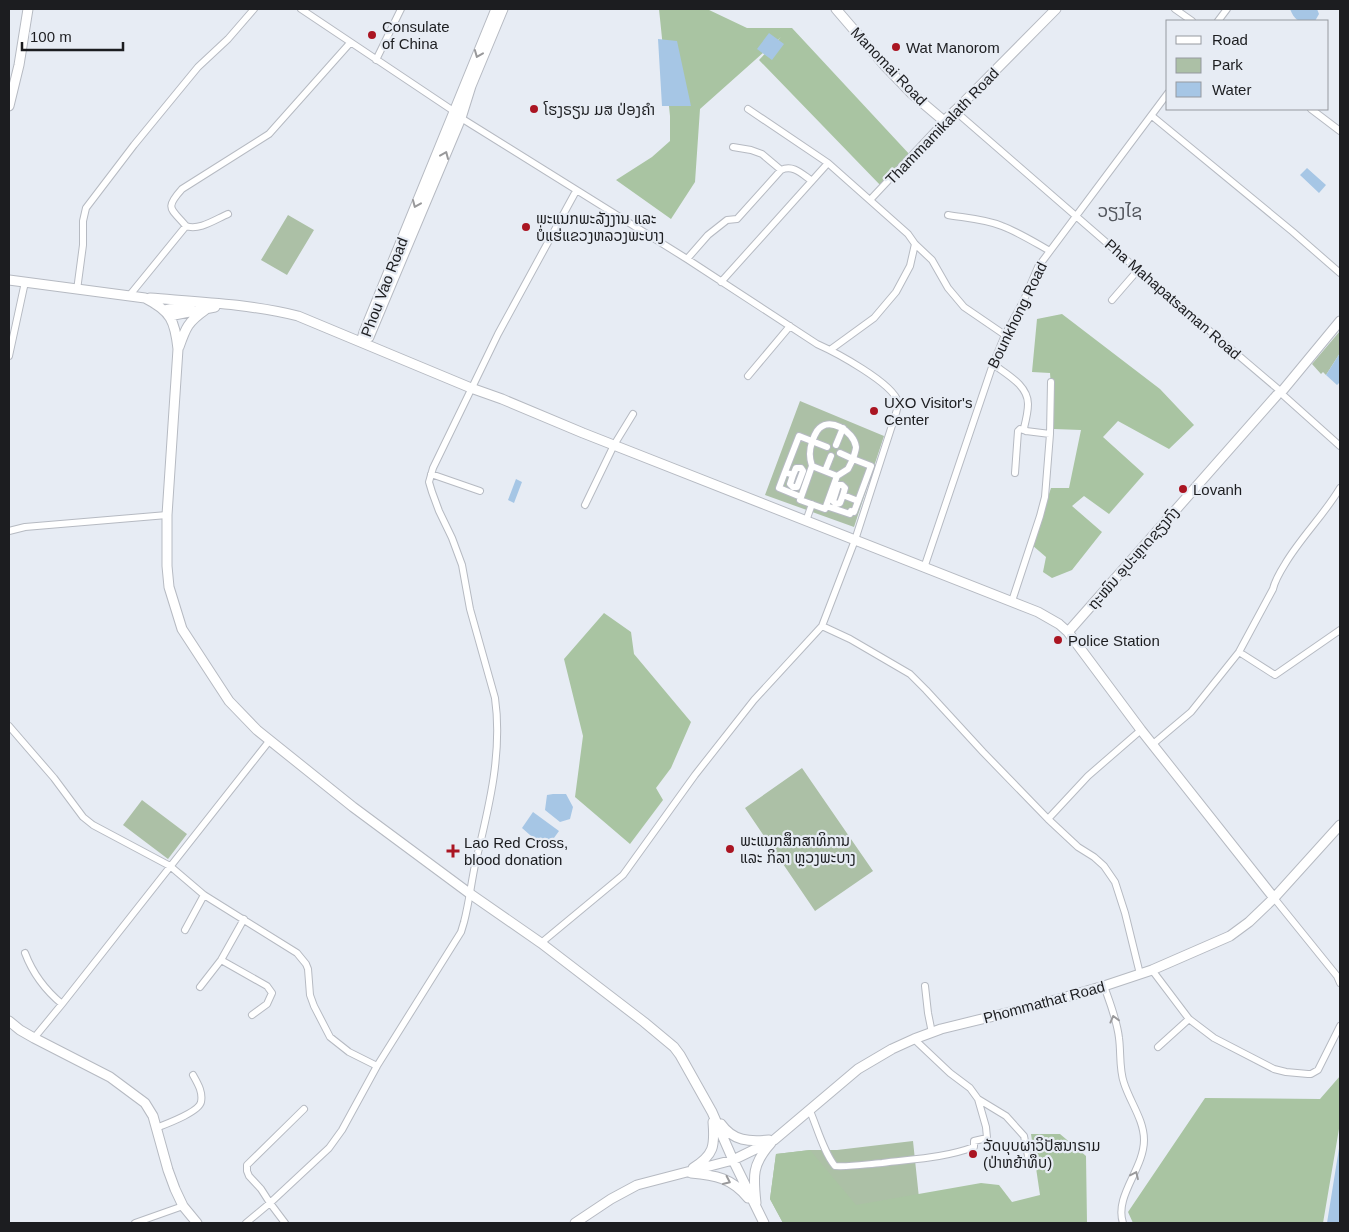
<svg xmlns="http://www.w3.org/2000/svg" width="1349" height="1232" viewBox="0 0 1349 1232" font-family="Helvetica,'Noto Sans Lao',sans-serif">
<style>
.green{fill:#acc0a6}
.forest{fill:#a9c4a2}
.water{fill:#a6c6e5}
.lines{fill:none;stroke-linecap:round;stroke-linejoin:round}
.street-casing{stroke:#b6bac2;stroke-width:8}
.secondary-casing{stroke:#b6bac2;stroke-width:11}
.street{stroke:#fff;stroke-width:6}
.secondary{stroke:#fff;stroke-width:9}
.oneway{stroke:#99999b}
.poi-dot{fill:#aa1522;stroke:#e7ecf4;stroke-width:2}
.labels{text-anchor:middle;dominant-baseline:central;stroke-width:4.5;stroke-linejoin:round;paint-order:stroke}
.poi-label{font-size:15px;fill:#1c1d20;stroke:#e7ecf4;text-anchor:start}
.street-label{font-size:15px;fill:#1c1d20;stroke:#e7ecf4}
.quarter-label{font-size:18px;fill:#52565d;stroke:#e7ecf4}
</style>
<rect width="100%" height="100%" fill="#e7ecf4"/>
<path class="green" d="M288 215 314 230 287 275 261 260Z
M1340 331V353L1326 375 1323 372 1321 374 1312 364Z
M800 401 884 436 854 527 765 495Z
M802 768 873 871 815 911 745 808Z
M142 800 187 834 168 859 123 825Z
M913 1141 921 1217 783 1223 770 1199 776 1154 810 1150H837Z"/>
<path class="forest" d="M659 9H707L747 28H792L911 156 882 187 759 60 781 37 700 109 695 182 671 219 616 180 652 157 670 141V116Z
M1062 314 1160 389 1194 425 1169 449 1118 421 1103 437 1144 474 1109 514 1084 496 1072 506 1102 532 1072 570 1052 578 1043 572 1046 557 1032 545 1051 488H1069L1081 430 1054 429 1050 373 1032 372 1037 319Z
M604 613 631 632 634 654 691 722 671 768 656 788 663 800 630 844 575 797 583 736 564 659Z
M1340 1076V1123L1323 1223H1133L1128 1212 1205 1098 1320 1099Z
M1031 1134H1060L1086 1156 1087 1223H783L770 1199 776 1154 810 1150 856 1205 981 1183 999 1185 1012 1202 1040 1195Z"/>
<path class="water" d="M1290 9H1317L1319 14 1315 21C1301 21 1296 24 1290 9Z
M769 33 784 44 772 60 757 49Z
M658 39 677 41 691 106H662Z
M1307 168 1326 185 1319 193 1300 175Z
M1340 353V382L1337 385 1326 375Z
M516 479 522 482 514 503 508 500Z
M553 794H566L573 807 570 819 560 822 545 810 547 795Z
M533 812 559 831 546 849 522 828Z
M1340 1142V1223H1327Z"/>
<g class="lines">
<defs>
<path id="street" d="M301 9 455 112 461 118 687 259 817 344C835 352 893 383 898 402 898 406 897 410 896 413L855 540 822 626 754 700 695 775 623 875 541 943
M1175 9 1192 21
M1218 21 1227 9
M376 60 401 9
M748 109 828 163 908 234 915 244 932 260 948 288 964 307 1005 335
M1311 109 1340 131
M955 111 1138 270 1278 389
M1152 116 1293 232 1340 273
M733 147 751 150 762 154 781 170
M870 200 944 121
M948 215C966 218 985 219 1002 226 1018 232 1034 242 1050 251
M186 226C171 208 164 209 182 189L269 134 350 43
M687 259 708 235 727 220 737 219 781 170C793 164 802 174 812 181
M721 282 828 163
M77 290 83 245V221L86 208 134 145 198 67 228 39 254 9
M129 296 186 226C199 231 216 219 228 214
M1112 300 1138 270
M830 350 874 318 896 292 910 266 915 244
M9 356 25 282
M993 364C1006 374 1028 385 1028 404 1028 412 1026 420 1024 428L1026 431
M748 376 790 326
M1283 395 1340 446
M836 445 843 428
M812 466 800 500 825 509 837 476
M825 471 831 456
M785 472 799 436 827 447
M1015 473 1018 431 1020 429 1026 431 1050 434
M431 474 480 491
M793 475 790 484 793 487H797L803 471 801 468H796L793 475 785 472 779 488 801 497
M843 495 845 488 842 485H838L833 501 836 504 840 503 843 495 858 501
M585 505 614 445 633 414
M826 506 850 514 851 511 854 512 871 466 853 459 848 469 837 476 812 466C809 457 809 451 812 442 813 439 815 434 817 431 828 415 854 431 856 447 856 450 854 455 853 459L840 453
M806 521 812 504
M9 531 25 527 167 515
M924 568 993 364 1005 335 1023 302 1038 267 1168 93
M1012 601 1040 516 1045 497 1050 434 1051 382
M822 626 850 639 910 674 926 690 983 752 1048 819
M1239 652 1275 675 1340 630
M9 726 54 778 83 817 93 825 170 866 204 895 297 953 306 964 308 969 310 995 314 1006 330 1037 349 1052 377 1066
M1153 744 1191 712 1239 652 1273 589C1275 580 1280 572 1285 564 1301 537 1324 515 1340 488
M1274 898 1337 976 1340 983
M185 930 204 895
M25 953C33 974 45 990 62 1004
M221 960 267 986 272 993 267 1004 252 1015
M1152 970 1189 1019 1214 1038 1274 1069 1286 1072 1308 1074H1311L1318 1070 1340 1026
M1140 974 1125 913 1115 882 1104 866 1094 857 1078 847 1048 819 1088 776 1141 730
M925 986 928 1013 932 1033
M1104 986C1110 1003 1117 1020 1119 1038 1121 1052 1119 1069 1124 1083 1130 1102 1144 1120 1144 1140 1144 1169 1114 1196 1123 1223
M200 987 221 960 244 919
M34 1038 62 1004 270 740
M1158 1047 1189 1019
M978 1099 1006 1116 1024 1136 1029 1161
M810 1111C817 1127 824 1153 835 1166 851 1167 867 1164 882 1163 913 1159 944 1158 974 1147V1141L987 1138 986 1127 978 1099 970 1088 950 1073 914 1039
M156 1128C166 1124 199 1112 201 1102 203 1092 198 1084 193 1075
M135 1223 183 1206
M246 1223 270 1203 329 1148 342 1130 377 1066 461 932 464 922C469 903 471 884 475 865 488 811 503 754 495 698L470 609 462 565 452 538 439 511 432 492 429 482 433 468 498 334 576 191
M285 1223 270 1203 261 1189 249 1176 247 1171V1165L304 1109"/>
<path id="secondary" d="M496 9 364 332 361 342 369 337 461 118 471 86 503 9
M836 9 885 66 911 93 944 121 960 106 1056 9
M9 106 19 65 28 9
M9 280 145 298C171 311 175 321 178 349L167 515V566L169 587 182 629 229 701 257 730 353 807 469 893 541 943 644 1022 674 1047 680 1055 712 1112 733 1160 764 1223
M150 298C200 302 250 304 298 316L471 388 502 399 583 433 1038 612 1059 624 1068 632 1141 730 1274 898
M165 310 174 308 190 306
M169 316 215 307
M179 347C186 327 188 322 205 310
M1283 390 1340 321
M1068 632 1277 395
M9 1021 20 1030 34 1038 110 1077 145 1103 153 1116 168 1170 175 1189 183 1206 197 1223
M721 1124C733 1141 749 1142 769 1140
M693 1168C714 1155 715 1146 713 1122
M691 1173C715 1175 732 1178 748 1198
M756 1203C753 1176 752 1164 771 1143
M575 1223 611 1199 637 1185 733 1160 774 1140 858 1069 892 1049 914 1039 941 1029 1031 1007 1104 986 1152 970 1230 936 1249 922 1274 898 1340 825"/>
</defs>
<use href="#street" class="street-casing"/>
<use href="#secondary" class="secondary-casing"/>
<use href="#street" class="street"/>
<use href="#secondary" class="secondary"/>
</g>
<defs><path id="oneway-chevron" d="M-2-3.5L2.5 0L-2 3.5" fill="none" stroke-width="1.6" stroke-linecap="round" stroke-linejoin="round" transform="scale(1.25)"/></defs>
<g class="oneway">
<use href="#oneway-chevron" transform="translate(478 54) rotate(112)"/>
<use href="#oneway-chevron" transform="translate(445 155) rotate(-67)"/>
<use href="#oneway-chevron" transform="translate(416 204) rotate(113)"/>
<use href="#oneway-chevron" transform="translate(1114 1019) rotate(-105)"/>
<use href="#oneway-chevron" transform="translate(1135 1175) rotate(-65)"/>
<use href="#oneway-chevron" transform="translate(727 1181) rotate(25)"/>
</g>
<g class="poi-dot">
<circle cx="372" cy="35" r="5"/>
<circle cx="896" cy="47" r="5"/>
<circle cx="534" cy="109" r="5"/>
<circle cx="526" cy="227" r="5"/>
<circle cx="874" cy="411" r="5"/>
<circle cx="1183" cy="489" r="5"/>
<circle cx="1058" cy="640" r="5"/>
<circle cx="730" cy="849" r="5"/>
<path d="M450.5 843.5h5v5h5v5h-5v5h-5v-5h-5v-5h5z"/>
<circle cx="973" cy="1154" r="5"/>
</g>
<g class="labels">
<g class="poi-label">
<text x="382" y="26">Consulate<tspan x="382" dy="17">of China</tspan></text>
<text x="906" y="47">Wat Manorom</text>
<text x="544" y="109">ໂຮງຣຽນ ມສ ປ່ອງຄຳ</text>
<text x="536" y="218">ພະແນກພະລັງງານ ແລະ<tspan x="536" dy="17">ບໍ່ແຮ່ແຂວງຫລວງພະບາງ</tspan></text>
<text x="884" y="402">UXO Visitor's<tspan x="884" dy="17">Center</tspan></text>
<text x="1193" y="489">Lovanh</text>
<text x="1068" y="640">Police Station</text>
<text x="740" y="840">ພະແນກສຶກສາທິການ<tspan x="740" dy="17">ແລະ ກິລາ ຫຼວງພະບາງ</tspan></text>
<text x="464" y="842">Lao Red Cross,<tspan x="464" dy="17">blood donation</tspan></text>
<text x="983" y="1145">ວັດບຸບຜາວິປັສນາຣາມ<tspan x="983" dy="17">(ປ່າຫຍ້າທຶບ)</tspan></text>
</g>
<g class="street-label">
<text transform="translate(889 66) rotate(46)">Manomai Road</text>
<text transform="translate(942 126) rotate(-46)">Thammamikalath Road</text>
<text transform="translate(384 287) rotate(-69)">Phou Vao Road</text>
<text transform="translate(1173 299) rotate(41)">Pha Mahapatsaman Road</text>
<text transform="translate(1017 315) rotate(-64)">Bounkhong Road</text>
<text transform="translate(1133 558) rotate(-49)">ຖະໜົນ ອຸປະຫຼາດຊຽງກົງ</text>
<text transform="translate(1044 1002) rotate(-15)">Phommathat Road</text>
</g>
<g class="quarter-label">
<text x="1120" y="211">ວຽງໄຊ</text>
</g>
</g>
<rect width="1349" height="1232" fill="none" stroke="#1c1d20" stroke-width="20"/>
<rect x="1166" y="20" width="162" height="90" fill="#e7ecf4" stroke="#96999f"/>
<rect x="1176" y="36" width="25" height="8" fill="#ffffff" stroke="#96999f"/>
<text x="1212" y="45" font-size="15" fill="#1c1d20">Road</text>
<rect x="1176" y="58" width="25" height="15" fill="#acc0a6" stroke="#96999f"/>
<text x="1212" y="70" font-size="15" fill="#1c1d20">Park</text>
<rect x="1176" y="82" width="25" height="15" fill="#a6c6e5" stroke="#96999f"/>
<text x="1212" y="95" font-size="15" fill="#1c1d20">Water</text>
<path d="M22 42v8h101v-8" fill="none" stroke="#1c1d20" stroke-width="2.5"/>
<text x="30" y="42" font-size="15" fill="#1c1d20" stroke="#e7ecf4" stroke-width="4" paint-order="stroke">100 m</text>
</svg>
